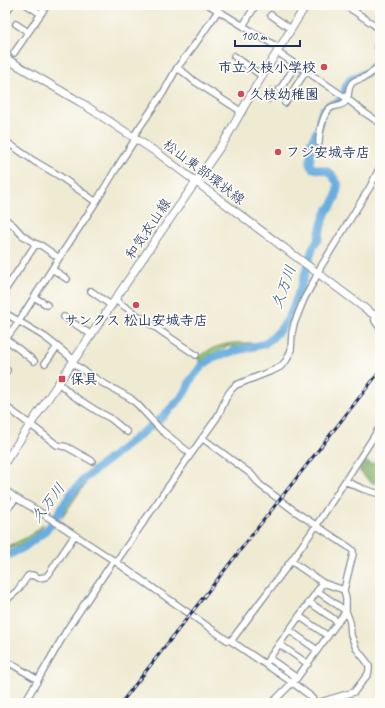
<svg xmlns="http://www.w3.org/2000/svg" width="385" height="708" viewBox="0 0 385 708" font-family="Caveat,'Klee One',sans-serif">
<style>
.green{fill:#99c470;stroke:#5a7a67}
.forest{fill:#7aaa62;stroke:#4a6c60}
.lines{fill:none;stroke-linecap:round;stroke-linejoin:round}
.river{stroke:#69addf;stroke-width:8}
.minor-casing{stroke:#858c98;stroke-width:8}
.major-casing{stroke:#858c98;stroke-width:9}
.minor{stroke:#fff;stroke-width:5.5}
.major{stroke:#fff;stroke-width:7}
.rail-casing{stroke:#1b2f5e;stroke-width:3}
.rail{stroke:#fdfcf7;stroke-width:1.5;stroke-dasharray:4.5;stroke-linecap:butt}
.poi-dot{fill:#d1495b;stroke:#fdfcf7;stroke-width:1.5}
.labels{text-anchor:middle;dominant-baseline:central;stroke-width:3.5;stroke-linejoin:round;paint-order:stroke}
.poi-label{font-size:14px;font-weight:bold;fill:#1b2f5e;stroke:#fdfcf7;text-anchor:start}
.street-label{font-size:14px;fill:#1b2f5e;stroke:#fdfcf7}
.water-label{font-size:15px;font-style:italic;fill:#365b8b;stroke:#fdfcf7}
</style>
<rect width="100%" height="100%" fill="#fdfcf7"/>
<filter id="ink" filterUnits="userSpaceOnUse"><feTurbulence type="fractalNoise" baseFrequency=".025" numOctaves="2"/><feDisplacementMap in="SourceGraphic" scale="8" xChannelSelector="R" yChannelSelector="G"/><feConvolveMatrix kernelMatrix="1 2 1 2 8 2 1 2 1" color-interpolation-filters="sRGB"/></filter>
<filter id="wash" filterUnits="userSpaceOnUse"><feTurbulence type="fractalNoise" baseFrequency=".012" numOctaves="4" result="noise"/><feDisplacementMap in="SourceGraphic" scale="16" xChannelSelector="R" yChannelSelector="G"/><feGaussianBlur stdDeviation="0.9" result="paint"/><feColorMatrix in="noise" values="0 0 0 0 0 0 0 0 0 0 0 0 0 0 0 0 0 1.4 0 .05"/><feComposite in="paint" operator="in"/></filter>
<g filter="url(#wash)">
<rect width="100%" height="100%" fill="#efead2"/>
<path class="green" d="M271 87 279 92 272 101 265 96Z
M234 343H251L238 347 227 346 221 349 216 354 209 355 199 363V357C209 349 221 344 234 343Z
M86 484 78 494 62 518C66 504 76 493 86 484Z
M44 524C38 534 29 540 19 545 14 547 10 548 5 552V547C21 541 31 536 44 524Z"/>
<path class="forest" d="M380 455V483C370 486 366 477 360 472V467L365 461 373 464Z"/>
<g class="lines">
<path class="river" d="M5 557 23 548 42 534 50 526 70 495 85 478 161 418 180 399 187 389 190 381 196 373 203 365 216 356 264 344 273 337 280 330 286 322 291 313 302 284 313 247 318 240 322 223 327 210 330 208 333 203 336 197 337 191 338 184 332 175 327 171 312 168 310 165 311 143 319 127 320 118 323 110 329 105 341 101 343 99 346 86 350 80 368 72 380 60"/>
</g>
</g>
<g filter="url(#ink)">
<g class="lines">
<defs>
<path id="minor" d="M27 5 41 14
M209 5 279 48
M345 5 373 24 380 30
M5 14 11 5
M271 15 291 29
M16 24 28 32
M243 26 255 6
M377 46 380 48
M277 52 327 85 346 98 365 113 380 123
M14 53 47 5
M234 56 262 76
M177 68 186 74 194 81 242 112
M280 89 296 65
M285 103 306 71
M133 137 163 93 177 68 196 43 218 11
M5 141 11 145 34 161 58 175 96 202
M319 143C319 134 323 111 332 107 337 105 343 106 346 101 350 95 347 88 352 83 355 80 359 79 363 78 370 75 375 70 380 64
M5 219 13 225 22 235 34 243 42 246 59 258
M52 269 67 279
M5 290 36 244
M91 291 112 306
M34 297 47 305
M115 300 196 355
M5 313 45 337 74 360
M374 315 375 321 380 328
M64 317 92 335
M6 339 34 361
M5 340 19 321 59 258 96 202 116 169 136 138
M45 363 57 347
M72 363 101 382 130 398 137 404 161 430 191 454
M5 369 7 370 5 373
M59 383 72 395 97 411 110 418 127 432
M5 406 31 425 57 445 67 447 92 461
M202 438 251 474 260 485 296 512 350 548 353 551V554L344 590 346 599V611L350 622 351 635 353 640 356 648 367 662 369 666V670L368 674 354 692 317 703
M345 481 363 489 380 494
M5 490 16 498 40 512 116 562 227 640 231 641 293 683 309 695 316 703
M5 512 16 498
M116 562C149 514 182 466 216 419 224 407 224 395 236 385L274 370 280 367 286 361 288 357 291 350 292 333 294 324 304 299 315 279 320 268 370 187 380 167
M323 583 344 590
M317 591 346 611
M5 601 17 591 28 576 32 575 39 578 45 577 48 575 75 535
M309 602 338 622
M299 616 328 636
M289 630 317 650
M231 641 291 561 316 526 380 427
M279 644 308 664
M269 658 297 678
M5 660 38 680 24 703
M265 664 323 583 291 561
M38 680 68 628 114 560
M272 703 297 678 346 611"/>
<path id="major" d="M5 58 80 102 159 154 367 310 374 315 380 316
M5 462 156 239 225 140 253 91 306 5"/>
</defs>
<use href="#minor" class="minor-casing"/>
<use href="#major" class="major-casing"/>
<use href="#minor" class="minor"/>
<use href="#major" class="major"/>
<defs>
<path id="rail" d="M121 703 380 371"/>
</defs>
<use href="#rail" class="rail-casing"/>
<use href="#rail" class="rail"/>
</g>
</g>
<g class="poi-dot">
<circle cx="324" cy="67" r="4"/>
<circle cx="241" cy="94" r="4"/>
<circle cx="278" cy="152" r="4"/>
<circle cx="136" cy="305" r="4"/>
<rect x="58" y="375" width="8" height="8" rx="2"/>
</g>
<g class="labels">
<g class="poi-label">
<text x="316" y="67" text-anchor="end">市立久枝小学校</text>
<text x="249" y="94">久枝幼稚園</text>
<text x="286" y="152">フジ安城寺店</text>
<text x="136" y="320" text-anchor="middle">サンクス 松山安城寺店</text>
<text x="70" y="379">保具</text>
</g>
<g class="street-label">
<text transform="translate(204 172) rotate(37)">松山東部環状線</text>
<text transform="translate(148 229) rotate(-56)">和気衣山線</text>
</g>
<g class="water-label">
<text transform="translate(284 287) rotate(-70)">久万川</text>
<text transform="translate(48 503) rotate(-52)">久万川</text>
</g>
</g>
<rect width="385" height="708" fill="none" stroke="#fdfcf7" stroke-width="20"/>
<path d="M235 40v6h65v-6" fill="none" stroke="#1b2f5e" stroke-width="2"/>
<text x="241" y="40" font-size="12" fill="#1b2f5e" stroke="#fdfcf7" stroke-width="3" paint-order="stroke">100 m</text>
</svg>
